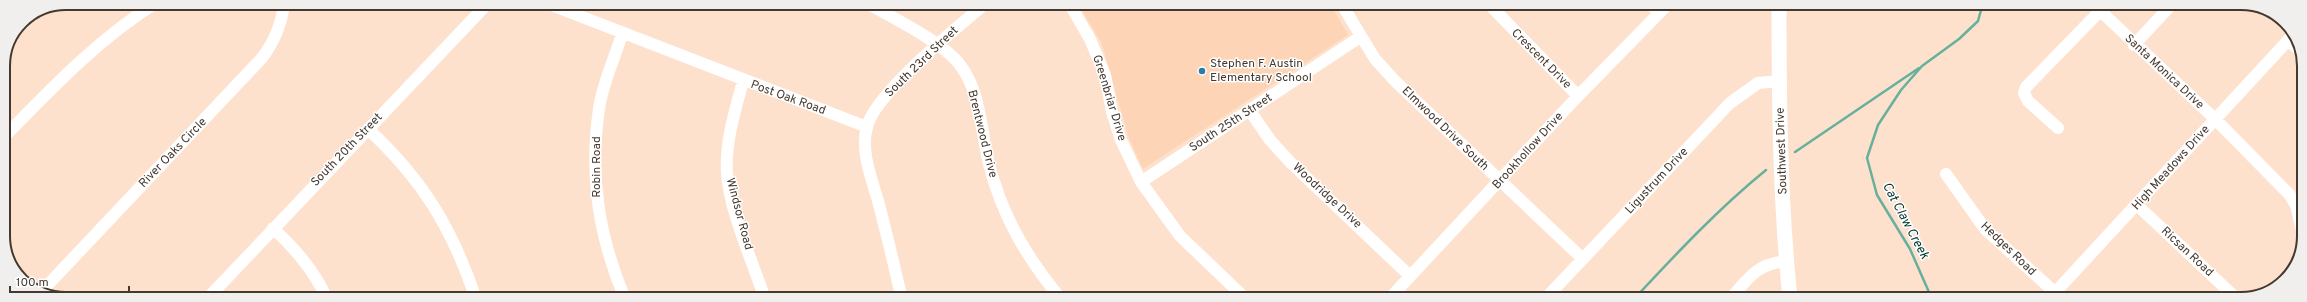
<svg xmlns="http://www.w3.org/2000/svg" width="2307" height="302" viewBox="0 0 2307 302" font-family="Overpass,sans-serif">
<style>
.built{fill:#fdd5b6}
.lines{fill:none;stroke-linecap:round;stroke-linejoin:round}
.stream{stroke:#67b09d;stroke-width:2.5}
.minor{stroke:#fff;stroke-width:12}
.major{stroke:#fff;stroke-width:15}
.poi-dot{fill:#277cac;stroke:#fff;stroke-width:1.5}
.labels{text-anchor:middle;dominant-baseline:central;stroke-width:3;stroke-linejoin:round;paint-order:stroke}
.street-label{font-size:12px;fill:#45382e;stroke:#fff}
.poi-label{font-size:12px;fill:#45382e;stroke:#fff;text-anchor:start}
.water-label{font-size:13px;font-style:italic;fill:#00362d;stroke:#fff}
.rim{fill:none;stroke:#45382e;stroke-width:2}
</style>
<rect width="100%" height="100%" fill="#fde1cd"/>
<path class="built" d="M1078 3H1330L1348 35 1143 169 1129 138 1102 44Z"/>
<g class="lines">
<path class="stream" d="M1795 152 1919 68
M1634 299C1676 254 1718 209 1766 170
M1932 299 1910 249 1877 195 1867 158 1878 125 1901 90 1922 66 1959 39 1978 21 1983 3"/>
<path class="minor" d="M546 3 867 127
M867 3C893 18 943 42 960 65 981 92 981 132 989 164 1002 216 1027 258 1061 299
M1069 3 1090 39 1105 75 1112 112 1121 140 1141 182 1180 236 1246 299
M1341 3 1375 59 1395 81 1583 259
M1488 3 1578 96
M1649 3 1659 13
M2092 3 2215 119 2289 194 2296 205 2303 235
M622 34C615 58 602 84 599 109 589 176 599 237 625 299
M2288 40 2303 54
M2134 45 2173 3
M743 81C735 111 725 142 727 173 729 209 753 263 765 299
M1250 111 1270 140 1291 163 1410 276
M2058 128 2028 101 2024 93 2026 87 2100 11
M368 129C423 180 452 228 476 299
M4 137C51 89 98 39 156 3
M1946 174 1985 229 2062 299
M1141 182 1360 37
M2137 205 2237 299
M273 228C295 249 314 270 327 299
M42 291 262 58C274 42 282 23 284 3
M207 299 488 3
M902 299C894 266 887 234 878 201 872 179 860 151 867 127 875 93 957 28 986 3
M1389 299 1578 96 1669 3
M1545 299 1730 103 1758 83 1779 81
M1730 299C1750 277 1755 265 1786 261
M2049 299 2292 36"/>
<path class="major" d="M1779 3C1779 102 1780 201 1790 299"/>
</g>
<circle class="poi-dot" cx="1202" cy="71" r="4"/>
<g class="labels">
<g class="street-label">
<text transform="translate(1541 59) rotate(45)">Crescent Drive</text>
<text transform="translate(922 62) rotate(-44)">South 23rd Street</text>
<text transform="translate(2164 72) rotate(43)">Santa Monica Drive</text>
<text transform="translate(788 98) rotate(20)">Post Oak Road</text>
<text transform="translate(1109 98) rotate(73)">Greenbriar Drive</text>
<text transform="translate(1231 123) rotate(-33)">South 25th Street</text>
<text transform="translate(1445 129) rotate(44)">Elmwood Drive South</text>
<text transform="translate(982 134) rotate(76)">Brentwood Drive</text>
<text transform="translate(347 150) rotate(-46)">South 20th Street</text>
<text transform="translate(1528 151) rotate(-48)">Brookhollow Drive</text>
<text transform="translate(1782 151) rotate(-92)">Southwest Drive</text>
<text transform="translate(173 153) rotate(-46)">River Oaks Circle</text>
<text transform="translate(597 167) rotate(-90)">Robin Road</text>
<text transform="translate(2171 168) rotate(-48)">High Meadows Drive</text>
<text transform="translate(1657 181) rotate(-47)">Ligustrum Drive</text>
<text transform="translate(1327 196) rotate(43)">Woodridge Drive</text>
<text transform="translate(739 214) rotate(75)">Windsor Road</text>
<text transform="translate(2008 249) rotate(44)">Hedges Road</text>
<text transform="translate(2187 252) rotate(43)">Ricsan Road</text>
</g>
<g class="poi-label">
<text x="1210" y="64">Stephen F. Austin<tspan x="1210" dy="14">Elementary School</tspan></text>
</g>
<g class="water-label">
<text transform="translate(1905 221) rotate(62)">Cat Claw Creek</text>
</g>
</g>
<path d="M0 0H2307V302H0ZM66 10H2241A56 56 0 0 1 2297 66V236A56 56 0 0 1 2241 292H66A56 56 0 0 1 10 236V66A56 56 0 0 1 66 10Z" fill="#f0efee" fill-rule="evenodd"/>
<path class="rim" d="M66 10H2241A56 56 0 0 1 2297 66V236A56 56 0 0 1 2241 292H66A56 56 0 0 1 10 236V66A56 56 0 0 1 66 10Z"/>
<path d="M10 286v6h119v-6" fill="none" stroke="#45382e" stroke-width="2"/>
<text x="16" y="286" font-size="12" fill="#45382e" stroke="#ffffff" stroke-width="3" paint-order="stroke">100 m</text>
</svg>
